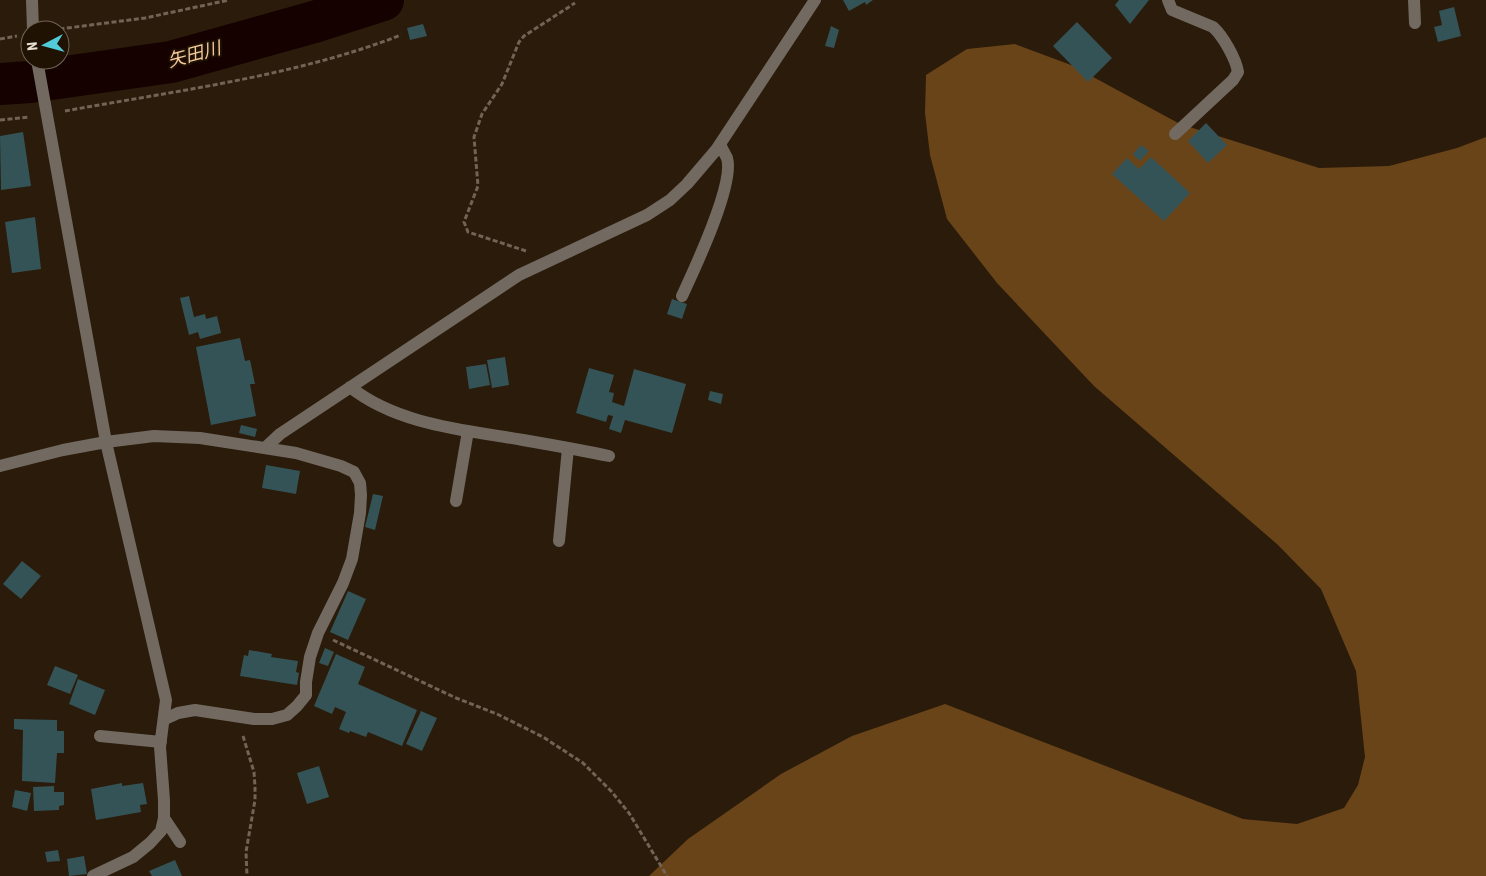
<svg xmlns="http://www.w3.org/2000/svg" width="1486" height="876" viewBox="0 0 1486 876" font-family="'Roboto Condensed','Noto Sans JP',sans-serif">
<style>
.forest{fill:#6a4419}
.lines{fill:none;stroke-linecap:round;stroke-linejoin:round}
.river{stroke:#140100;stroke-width:42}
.building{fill:#345357}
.path{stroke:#716455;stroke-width:3;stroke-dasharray:5 2.5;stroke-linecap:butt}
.minor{stroke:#726961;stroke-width:12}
.labels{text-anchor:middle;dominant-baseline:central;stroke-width:4;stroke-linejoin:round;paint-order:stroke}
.water-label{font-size:18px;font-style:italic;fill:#f4c99d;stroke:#201203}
</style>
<rect width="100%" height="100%" fill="#2a1b0a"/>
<path class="forest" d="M1015 44 1071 65 1180 124 1319 168 1389 166 1457 148 1486 137V876H649L688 839 781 774 852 736 945 704 1243 819 1297 824 1344 808 1358 785 1365 757 1356 671 1321 589 1278 545 1094 386 997 283 947 219 930 155 925 113 926 75 967 49Z"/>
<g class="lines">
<path class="river" d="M0 84 30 82 171 62 314 22 383 0"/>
</g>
<path class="building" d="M843 0H873L866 5 865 2 849 11Z
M1119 0H1149L1130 24 1115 5Z
M1454 7 1461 36 1438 42 1434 27 1442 25 1439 11Z
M1077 22 1112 58 1088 82 1053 46Z
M423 24 427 36 410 40 407 28Z
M831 26 839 30 834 48 825 46Z
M1206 123 1227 145 1208 163 1188 141Z
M23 132 31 186 1 190 0 136Z
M1141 145 1149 151 1140 161 1133 154Z
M1151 157 1190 193 1164 221 1112 174 1127 158 1139 169Z
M35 217 41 269 12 273 5 222Z
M189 296 194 317 205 314 206 319 217 316 221 333 200 339 198 332 189 335 180 298Z
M672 299 687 304 682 319 667 314Z
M240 338 245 361 250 360 255 384H250L256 416 211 425 196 347Z
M505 357 509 385 492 388 487 360Z
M486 364 490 385 469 389 466 367Z
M589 368 614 375 609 392 614 393 612 402 624 406 634 369 686 384 672 433 625 420 621 433 609 429 613 416 608 415 606 422 576 413Z
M710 391 723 394 721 404 708 400Z
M241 425 257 429 255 437 239 433Z
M266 465 300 471 296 494 262 488Z
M373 494 383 496 375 530 365 527Z
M22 561 41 576 21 599 3 584Z
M348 591 366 599 348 640 330 632Z
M325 648 334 652 328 666 319 663Z
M249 650 272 654 271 657 298 661 296 672 299 673 297 685 240 676 244 655 248 656Z
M336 654 365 667 358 684 417 710 402 746 368 732 366 737 350 731 349 733 339 729 346 712 335 707 332 714 314 706Z
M55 666 78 675 70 694 47 685Z
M78 679 105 690 95 715 69 704Z
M421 711 437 718 422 751 406 744Z
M14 719 57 720V731H64V753H57L55 783 22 781 23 730 14 729Z
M319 766 329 797 307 804 297 773Z
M122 783V786L143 783 147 804 140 805 141 812 96 820 91 789Z
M54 786V792H64V805L59 806V810L34 811 33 787Z
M15 790 31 793 27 811 12 807Z
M58 850 60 861 47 862 45 852Z
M84 856 87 874 69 876 67 859Z
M175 860 182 876H152L149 871Z"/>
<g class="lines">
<path class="path" d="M52 30 145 18 229 0
M0 39 17 36
M65 111C175 91 296 76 401 35
M0 120 29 117
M526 251 468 232 464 222 478 186 474 137 482 114 502 84 519 42 524 36 575 3
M333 640 456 698 497 714 543 737 583 763 611 791 629 813 667 876
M243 736 254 772 255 787V800L246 852 247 876"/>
<path class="minor" d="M32 0 33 30
M1168 0 1172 10 1213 27C1223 36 1236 59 1238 72L1233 80 1175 134
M1414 0 1415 23
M37 60 106 442 166 700 160 747 164 800V818L161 831 150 843 133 857 93 876
M682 296C694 270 735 184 727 158 725 154 722 149 720 144
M350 387C398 425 465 430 523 440 552 445 581 450 609 456
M265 448 280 434 519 275 647 215 670 200 687 184 716 150 815 0
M0 466 63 450 106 442 154 436 200 438 296 453 341 466 354 472 360 483 361 495 360 513 352 559 343 583 318 633 310 657 306 682V695L297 706 287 715 272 719H254L195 710 178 713 165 719
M456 501 468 431
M559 541 568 448
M100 736 161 742
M164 818 180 842"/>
</g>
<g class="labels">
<g class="water-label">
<text transform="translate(194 54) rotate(-15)">矢田川</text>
</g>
</g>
<g transform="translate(45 45) rotate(264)"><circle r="24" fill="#201203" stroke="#706457"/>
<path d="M0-4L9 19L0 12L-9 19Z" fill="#52cbd8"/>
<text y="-8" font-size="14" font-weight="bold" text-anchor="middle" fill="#e9dfd4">N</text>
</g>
</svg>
